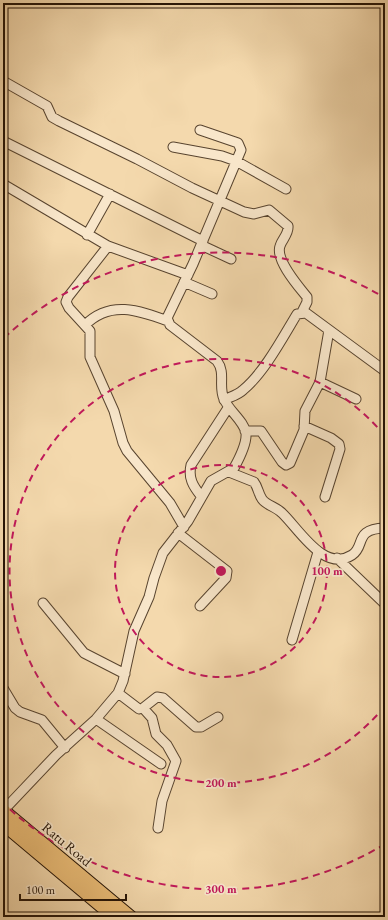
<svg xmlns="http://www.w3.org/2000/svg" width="388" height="920" viewBox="0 0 388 920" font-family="'EB Garamond',serif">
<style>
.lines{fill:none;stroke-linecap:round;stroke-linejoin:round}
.minor-casing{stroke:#58442f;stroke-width:11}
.major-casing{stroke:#241305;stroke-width:14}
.minor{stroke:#f8e6ca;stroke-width:9}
.major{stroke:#eabc76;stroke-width:12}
.ring{fill:none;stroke:#c2185b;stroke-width:2;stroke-dasharray:7 5}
.labels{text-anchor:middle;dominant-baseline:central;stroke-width:3.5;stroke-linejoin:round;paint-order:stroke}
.street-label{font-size:14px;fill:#241305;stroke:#f8e6ca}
.centre{fill:#c2185b;stroke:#f8e6ca;stroke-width:2}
.ring-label{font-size:12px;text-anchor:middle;font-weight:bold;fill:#c2185b;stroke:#f8e6ca;stroke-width:3.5;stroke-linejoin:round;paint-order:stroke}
</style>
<rect width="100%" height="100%" fill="#f4d9ad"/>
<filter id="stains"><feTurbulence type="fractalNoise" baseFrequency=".005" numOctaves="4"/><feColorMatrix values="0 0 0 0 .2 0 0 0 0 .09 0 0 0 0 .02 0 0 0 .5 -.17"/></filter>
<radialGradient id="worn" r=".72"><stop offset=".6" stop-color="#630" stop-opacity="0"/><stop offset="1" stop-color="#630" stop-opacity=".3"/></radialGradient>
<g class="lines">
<defs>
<path id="minor" d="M3 81 47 106 52 117 59 121 137 159 192 188 244 212 254 214 269 210 288 226C289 234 282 239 280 246 275 260 299 287 307 297V302L302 312
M3 141 203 241
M173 147 222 156 236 161 286 189
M3 184 108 246 188 275
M87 235 110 194
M201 245 231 259
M108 246 68 297 66 302 69 308 90 331V357L114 411 123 443 127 451 170 503 184 527
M184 282 212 294
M85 325C110 300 138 310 168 321
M320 382 356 399
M224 400C230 397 238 395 243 390 264 373 283 337 297 314L306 313 385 371
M304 426 331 438 339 444 340 449 325 497
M245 431H261L282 462 286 465 290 463 304 430 305 411 320 382 329 330
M229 472 254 482C258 487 258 493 262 499 266 505 276 507 282 513 299 529 324 573 352 555 366 546 353 529 385 528
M201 496C193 486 188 478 191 465L228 408
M178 533 227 571 226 578 200 606
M337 558 385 604
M43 603 84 653 125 674
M292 640 318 552
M3 688 15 708 20 712 42 720 65 748
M118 693 139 709 143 708 157 697 163 698 196 727H201L218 717
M143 708 152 718 156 734 167 745 176 761 162 801 158 828
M96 719 161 764
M3 811 56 755 96 719 118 693 123 681 134 631 149 597 154 578 163 553 188 521 211 481 234 468C239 459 247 443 246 433 244 421 229 411 224 399 218 386 226 373 217 361L170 325 167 318 193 264 241 150 238 143 200 130"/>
<path id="major" d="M3 810 131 917
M3 824 114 917"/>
</defs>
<use href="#minor" class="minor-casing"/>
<use href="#major" class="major-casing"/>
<use href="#minor" class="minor"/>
<use href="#major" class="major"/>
</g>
<g class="ring">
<circle cx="221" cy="571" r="106"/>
<path d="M385 706A212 212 0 1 1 385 436"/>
<path d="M385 844A318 318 0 0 1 4 804M4 338A318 318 0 0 1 385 298"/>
</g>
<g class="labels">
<g class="street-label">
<text transform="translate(67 844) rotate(40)">Ratu Road</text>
</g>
</g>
<circle cx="221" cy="571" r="6" class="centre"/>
<g class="ring-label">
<text x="327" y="575">100 m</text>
<text x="221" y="787">200 m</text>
<text x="221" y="893">300 m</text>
</g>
<rect width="388" height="920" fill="none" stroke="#f4d9ad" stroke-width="16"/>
<rect x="4" y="4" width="380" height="912" fill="none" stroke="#241305" stroke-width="2"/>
<rect x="8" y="8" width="372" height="904" fill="none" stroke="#241305"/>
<path d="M20 894v6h106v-6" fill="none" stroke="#241305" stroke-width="2"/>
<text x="26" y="894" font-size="12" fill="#241305" stroke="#f8e6ca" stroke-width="3" paint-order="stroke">100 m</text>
<rect width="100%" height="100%" filter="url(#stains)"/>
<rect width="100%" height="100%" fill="url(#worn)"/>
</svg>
